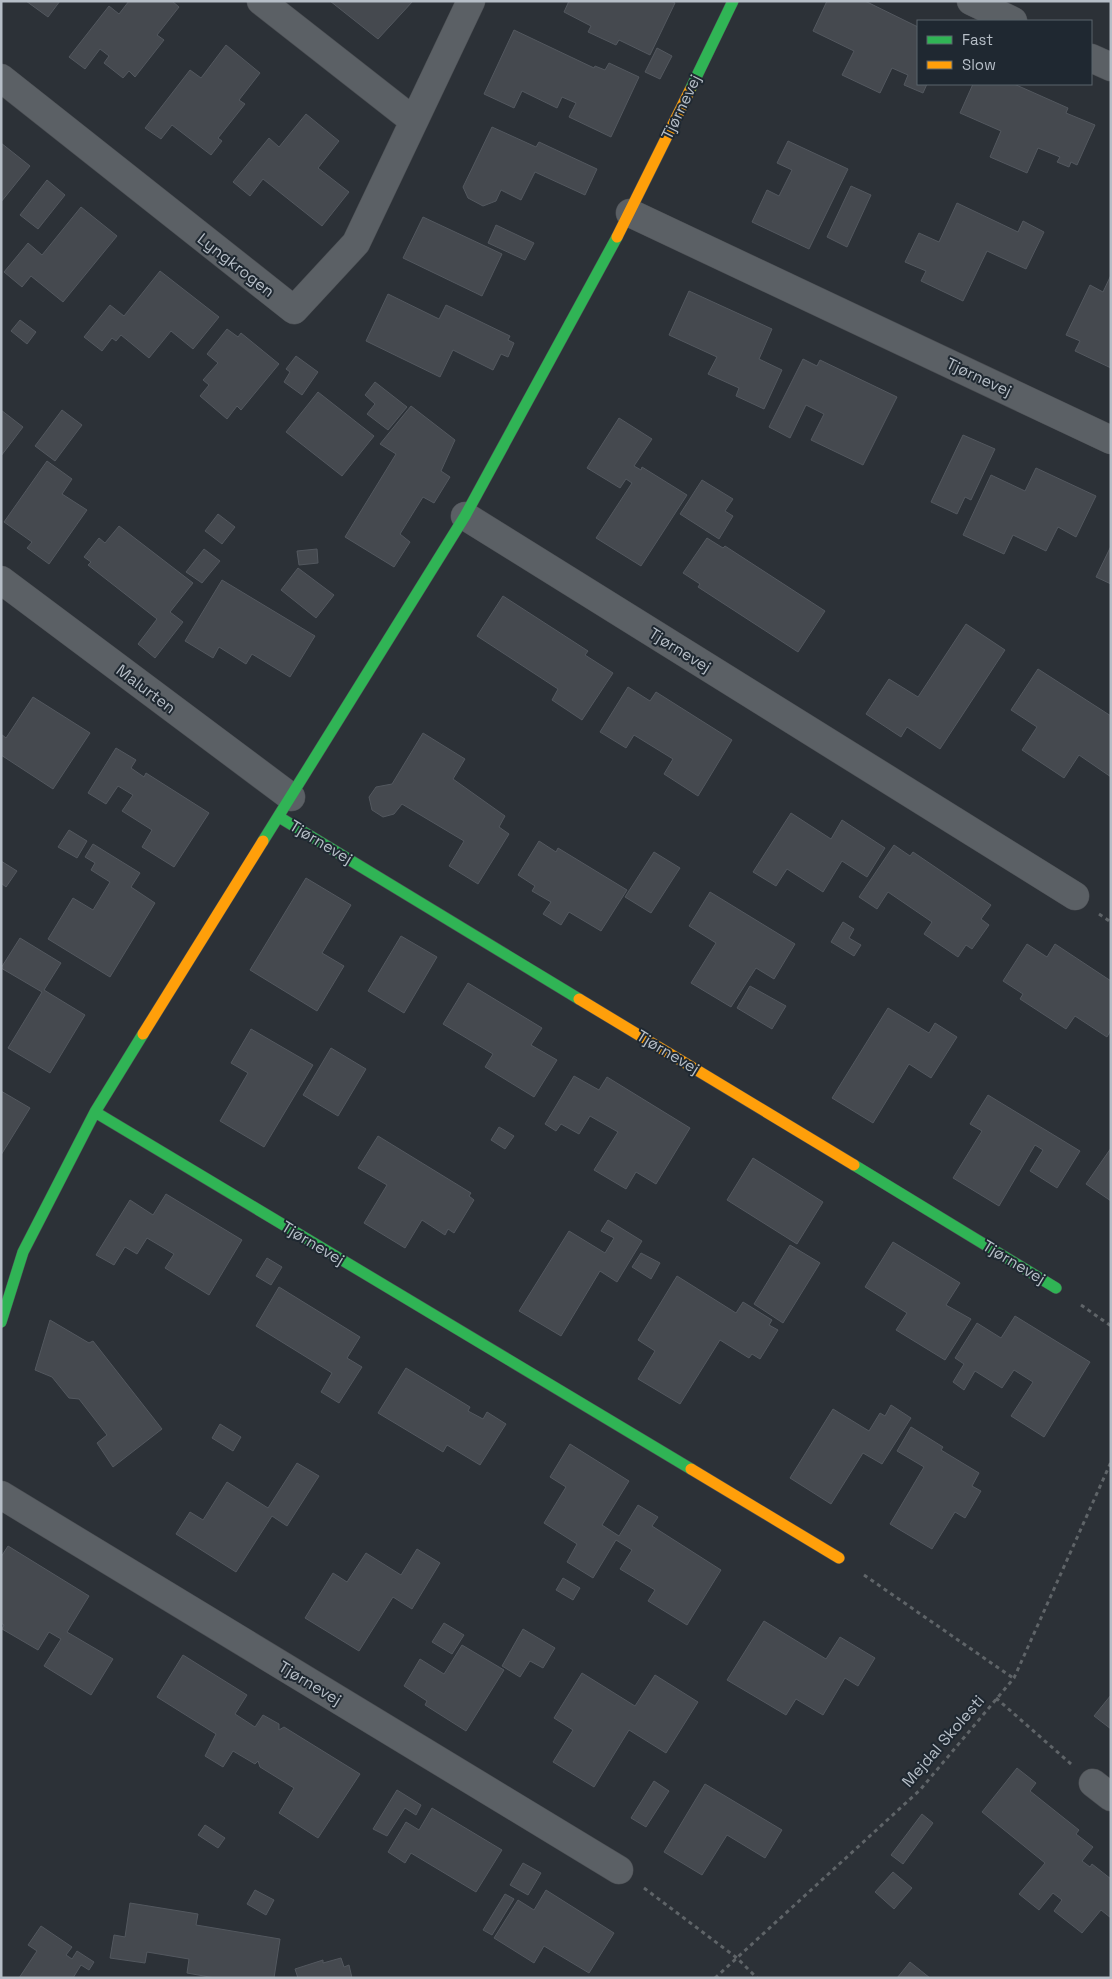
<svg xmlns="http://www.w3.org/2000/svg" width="1112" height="1979" viewBox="0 0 1112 1979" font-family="'Space Grotesk',sans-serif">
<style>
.building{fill:#45494f;stroke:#53585f}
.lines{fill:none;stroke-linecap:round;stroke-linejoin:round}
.street-casing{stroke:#4a4d52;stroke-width:29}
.fast-casing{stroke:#4a4d52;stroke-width:12}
.slow-casing{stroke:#4a4d52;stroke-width:12}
.path{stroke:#5f6468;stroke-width:3;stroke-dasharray:4 4;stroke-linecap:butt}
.street{stroke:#5b6065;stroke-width:28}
.fast{stroke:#30b455;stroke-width:11}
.slow{stroke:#ff9f0a;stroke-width:11}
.labels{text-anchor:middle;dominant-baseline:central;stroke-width:4;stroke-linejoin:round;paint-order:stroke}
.street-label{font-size:16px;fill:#b6bec7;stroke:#1f2831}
</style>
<rect width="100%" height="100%" fill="#2c3137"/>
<path class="building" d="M26 1H60L48 17Z
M129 1H172L179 7 157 35 164 40 135 77 129 71 123 78 104 63 109 56 100 49 85 69 69 57 109 6 119 14Z
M330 1H413L378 39Z
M569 1H671L675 3 650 55 619 40 616 45 588 32 591 26 564 12Z
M827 1H865L918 27V84H927L923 93 904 85 908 75 892 68 880 93 842 75 854 51 813 31Z
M514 30 594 68 595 66 605 70 609 63 639 77 611 137 569 117 576 103 562 97 557 108 522 91 514 108 484 94Z
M226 45 260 73 239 100 245 104 218 138 222 141 211 155 172 125 161 139 145 128 190 70 201 78Z
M657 48 672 56 660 79 645 72Z
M973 84H1014L1068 108 1066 113 1095 125 1077 165 1071 162 1069 167 1057 162 1060 157 1038 148 1027 173 990 157 1001 131 960 113Z
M306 114 339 141 318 168 349 192 322 226 263 179 250 196 233 182 269 138 279 147Z
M492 127 536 147 539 142 597 169 585 195 535 172 521 200 501 190 496 201 483 206 468 198 463 187Z
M788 141 848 169 809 249 752 222 767 190 779 196 792 170 777 163Z
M1 143 30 166 1 202Z
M47 180 65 195 38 229 20 215Z
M851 186 871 195 847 247 827 237Z
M957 203 1018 232 1023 221 1044 232 1026 269 987 251 963 301 921 281 926 271 905 262 919 233 939 242Z
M81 207 117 236 63 302 31 276 22 287 4 272 28 243 42 255Z
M423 217 502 254 482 296 403 258Z
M496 225 534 243 525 260 488 243Z
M160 271 219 317 193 349 171 331 149 358 121 335 116 341 112 338 102 351 84 337 110 305 124 316Z
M1111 275V368L1075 351 1080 341 1066 335 1090 285 1103 292Z
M689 291 772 329 759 359 782 370 764 409 736 396 739 388 708 374 717 357 669 335Z
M388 294 439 319 446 305 510 336 508 340 514 343 508 357 501 354 493 370 453 350 440 377 366 341Z
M20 320 36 332 27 344 11 331Z
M227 329 238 337 241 333 279 364 241 410 237 406 227 419 200 396 209 385 203 380 218 363 207 354Z
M296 356 318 372 302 395 284 382 290 372 286 369Z
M803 359 817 366 820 360 897 397 863 465 811 440 824 414 806 405 790 438 769 427Z
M375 382 407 407 388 430 367 414 375 404 365 395Z
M318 392 374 436 342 476 286 432Z
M411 406 455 440 441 471 450 477 434 503 423 497 400 534 410 542 394 567 345 537 396 454 380 444Z
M1 410 23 427 1 456Z
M62 410 82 425 55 461 35 446Z
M619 418 652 439 634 466 641 470 642 467 687 495 641 566 596 538 632 483 626 479 620 488 587 468Z
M963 435 995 449 971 500 965 497 957 514 931 502Z
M47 461 72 479 62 494 87 510 49 564 27 548 32 542 4 522Z
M1036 468 1096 496 1076 537 1058 527 1046 551 1013 535 1004 554 963 535 991 475 1025 491Z
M702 480 733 499 725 511 733 516 719 539 680 514Z
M218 514 235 527 222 544 205 531Z
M119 526 193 583 170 612 183 622 155 658 138 644 157 619 88 565 91 562 84 557 99 538 105 543Z
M707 538 723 548 725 546 825 611 798 652 698 587 700 584 683 573Z
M1111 546V584L1096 577Z
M204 549 220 561 202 583 186 572Z
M317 549 318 563 299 565 297 551Z
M298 568 334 595 316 618 281 590Z
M222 580 315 636 290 677 252 654 246 664 219 647 213 658 185 641Z
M503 596 588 651 585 655 613 673 582 720 552 700 558 689 477 636Z
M966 624 1005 650 940 749 907 727 901 737 866 714 889 679 918 697Z
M1038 669 1111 716V777L1079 755 1064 778 1022 750 1037 727 1011 710Z
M628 687 650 701 656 692 732 740 698 796 664 774 673 759 634 735 626 748 600 732Z
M33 697 90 733 53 789 1 755V734L6 738Z
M423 733 465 759 453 779 505 816 499 827 509 834 478 884 449 866 464 841 402 804 394 814 383 817 372 810 369 797 376 787 392 784Z
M116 748 136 760 131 768 144 777 146 773 209 813 174 867 142 847 152 830 122 811 133 795 118 786 106 804 88 793Z
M791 813 831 839 842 820 885 848 867 877 842 861 823 892 787 869 776 886 753 872Z
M69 830 87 841 77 858 58 847Z
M539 841 556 852 558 848 627 890 601 931 569 912 561 925 543 914 551 902 532 891 535 886 518 875Z
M93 844 140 873 131 887 155 903 110 977 48 939 73 898 93 910 110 882 91 870 95 863 85 857Z
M894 845 910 856 913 852 991 905 981 919 989 925 972 949 966 945 958 957 924 934 932 922 888 892 877 909 859 897Z
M654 852 680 868 651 913 625 897Z
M1 861 17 871 6 887 1 883Z
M306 878 351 905 322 953 344 966 317 1011 250 970Z
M710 892 795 944 774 979 756 968 731 1007 691 983 716 943 689 926Z
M843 922 854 929 849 938 861 945 854 956 831 942Z
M401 936 437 957 404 1013 368 991Z
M20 938 61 963 44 990 85 1015 50 1073 8 1048 42 992 1 968Z
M1027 944 1047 957 1055 944 1111 981V1030L1107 1037 1075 1016 1066 1029 1020 999 1023 994 1003 981Z
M468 983 542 1028 531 1045 557 1060 534 1097 485 1067 493 1054 443 1024Z
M750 986 786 1006 772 1029 737 1008Z
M888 1008 929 1033 935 1023 957 1037 931 1078 909 1064 873 1123 832 1098Z
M251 1029 313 1065 264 1147 220 1121 248 1073 231 1063Z
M331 1048 366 1069 338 1116 303 1095Z
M574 1076 599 1090 607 1077 690 1128 656 1184 636 1172 626 1189 594 1170 618 1132 590 1116 579 1134 561 1124 556 1131 545 1124Z
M1 1091 30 1108 1 1155Z
M988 1095 1080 1151 1057 1188 1030 1171 1043 1150 1035 1145 999 1206 953 1178 982 1131 970 1124Z
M499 1127 514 1136 505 1149 491 1140Z
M378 1136 471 1193 469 1196 474 1200 454 1233 448 1229 445 1235 422 1220 405 1248 364 1223 387 1185 358 1168Z
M1111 1148V1201L1086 1184Z
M753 1158 823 1202 797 1244 727 1200Z
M166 1194 242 1240 209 1295 165 1268 174 1254 147 1238 137 1254 125 1247 114 1265 96 1255 130 1200 153 1215Z
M608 1220 642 1241 617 1282 600 1271 561 1336 519 1311 569 1231 605 1253 614 1238 601 1231Z
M893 1242 960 1283 946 1305 971 1319 945 1360 896 1330 907 1313 865 1287Z
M790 1245 820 1263 783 1323 754 1304Z
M641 1253 660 1263 651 1279 632 1267Z
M267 1258 282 1267 271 1285 256 1276Z
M677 1276 736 1313 743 1302 772 1320 769 1325 778 1330 760 1359 752 1354 749 1358 720 1340 680 1404 638 1379 655 1351 638 1340Z
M279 1287 360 1337 347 1358 362 1367 339 1403 321 1392 332 1373 256 1326Z
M1015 1316 1090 1362 1044 1437 1011 1416 1033 1382 1014 1370 1002 1388 975 1371 964 1390 953 1382 964 1364 955 1358 977 1323 1001 1338Z
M50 1320 89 1343 93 1341 162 1429 113 1467 97 1443 107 1435 79 1399 69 1398 52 1377 35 1370Z
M406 1368 470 1407 468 1411 483 1419 487 1412 506 1424 480 1465 447 1445 443 1452 378 1413Z
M891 1405 911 1418 882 1464 863 1453 831 1504 790 1478 833 1409 869 1431 880 1413 885 1416Z
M220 1424 241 1437 233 1451 212 1438Z
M911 1427 943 1447 941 1450 979 1473 972 1486 981 1491 965 1518 955 1512 932 1549 890 1524 924 1467 897 1451Z
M570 1444 629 1481 602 1525 619 1536 638 1505 658 1517 652 1526 721 1570 687 1625 648 1601 655 1590 620 1569 632 1550 616 1540 593 1578 567 1562 577 1544 544 1523 566 1487 550 1477Z
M297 1463 319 1476 287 1526 272 1516 236 1572 176 1534 190 1512 203 1520 227 1482 268 1508Z
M8 1546 89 1596 67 1632 113 1659 91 1695 44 1666 61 1639 49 1632 38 1650 2 1629 4 1625 1 1623V1557Z
M417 1549 440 1563 412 1609 393 1597 359 1651 305 1618 333 1573 347 1582 366 1553 401 1575Z
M563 1578 580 1588 573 1600 556 1590Z
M764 1621 826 1659 840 1637 875 1658 858 1686 845 1678 823 1715 796 1699 786 1715 727 1680Z
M444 1623 464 1635 452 1654 432 1642Z
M523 1629 555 1648 543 1668 530 1661 520 1677 502 1666Z
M462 1645 504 1670 466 1731 425 1705 427 1701 404 1686 420 1659 444 1674Z
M183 1655 247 1695 235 1714 255 1727 263 1715 279 1724V1730L284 1727 360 1774 318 1838 279 1813 294 1788 260 1767 258 1761 255 1764 233 1751 223 1767 205 1756 216 1734 157 1697Z
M582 1673 635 1706 655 1675 698 1702 666 1753 629 1730 594 1787 553 1762 573 1730 554 1718Z
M1111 1695V1729L1094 1716Z
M1017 1768 1036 1783 1030 1791 1079 1830 1076 1834 1093 1847 1082 1861 1090 1867 1092 1864 1111 1879V1918L1101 1910 1082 1933 1054 1911 1062 1900 1053 1893 1039 1910 1019 1894 1045 1863 982 1812Z
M654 1781 669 1791 646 1827 631 1818Z
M705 1784 782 1830 765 1858 727 1835 702 1875 664 1852Z
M397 1790 421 1805 416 1815 405 1808 387 1836 373 1829Z
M432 1808 502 1850 476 1892 411 1853 405 1863 388 1852 406 1822 419 1830Z
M922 1814 933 1823 903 1864 891 1855Z
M205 1825 225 1838 218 1848 198 1835Z
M523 1863 541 1873 528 1895 510 1885Z
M893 1872 912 1888 894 1909 875 1892Z
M255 1890 274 1900 266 1915 247 1904Z
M546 1890 614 1933 589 1973 544 1946 534 1963 494 1938 518 1900 534 1910Z
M505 1894 514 1899 492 1935 483 1930Z
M130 1903 198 1914 196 1925 280 1939 274 1978H215L187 1973 189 1959 147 1952 145 1963 110 1958 114 1935 125 1937Z
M41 1926 72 1947 66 1955 72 1959 77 1951 94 1962 89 1970 81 1965 73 1978H19L37 1951 28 1945Z
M341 1958 344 1967 349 1965 352 1978H298L295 1969 323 1960V1963Z
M910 1962 930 1978H897Z"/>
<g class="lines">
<defs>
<path id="street" d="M261 1 414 121
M971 1 1013 21
M1091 58 1111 67
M1 78 294 310 356 243 471 1
M630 213 1111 440
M465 516 1075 896
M1 580 291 797
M1 1495 619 1870
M1093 1783 1111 1797"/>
<path id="fast" d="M690 90 733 1
M279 817 579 999
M263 841 465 516 617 237
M95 1112 691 1469
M854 1165 1056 1288
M1 1322 23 1252 95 1112 143 1034"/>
<path id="slow" d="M617 237 690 90
M579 999 854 1165
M143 1034 263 841
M691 1469 839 1558"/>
</defs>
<use href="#street" class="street-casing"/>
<use href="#fast" class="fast-casing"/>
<use href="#slow" class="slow-casing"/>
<path class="path" d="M1099 914 1111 922
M1081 1305 1111 1326
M864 1575 1013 1678
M996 1698 1071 1764
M644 1888 737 1958 757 1978
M715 1978 920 1790 1014 1678 1111 1462"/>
<use href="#street" class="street"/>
<use href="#fast" class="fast"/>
<use href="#slow" class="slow"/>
</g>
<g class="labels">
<g class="street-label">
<text transform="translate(681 107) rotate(-64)">Tjørnevej</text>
<text transform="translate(236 265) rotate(38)">Lyngkrogen</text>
<text transform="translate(979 377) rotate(25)">Tjørnevej</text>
<text transform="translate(680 650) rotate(32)">Tjørnevej</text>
<text transform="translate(146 689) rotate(37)">Malurten</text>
<text transform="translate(321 842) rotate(31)">Tjørnevej</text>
<text transform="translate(668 1052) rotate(31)">Tjørnevej</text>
<text transform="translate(313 1243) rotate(31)">Tjørnevej</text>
<text transform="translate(1014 1262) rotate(31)">Tjørnevej</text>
<text transform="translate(310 1683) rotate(31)">Tjørnevej</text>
<text transform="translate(943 1741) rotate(-49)">Mejdal Skolesti</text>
</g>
</g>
<rect width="1112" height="1979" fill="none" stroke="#b6bec7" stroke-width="5"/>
<rect x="917" y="20" width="175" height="65" fill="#1f2831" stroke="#5b646d"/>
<rect x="927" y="36" width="25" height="8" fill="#30b455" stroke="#5b646d"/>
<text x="962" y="45" font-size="15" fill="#b6bec7">Fast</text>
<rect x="927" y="61" width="25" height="8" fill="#ff9f0a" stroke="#5b646d"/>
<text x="962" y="70" font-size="15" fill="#b6bec7">Slow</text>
</svg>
